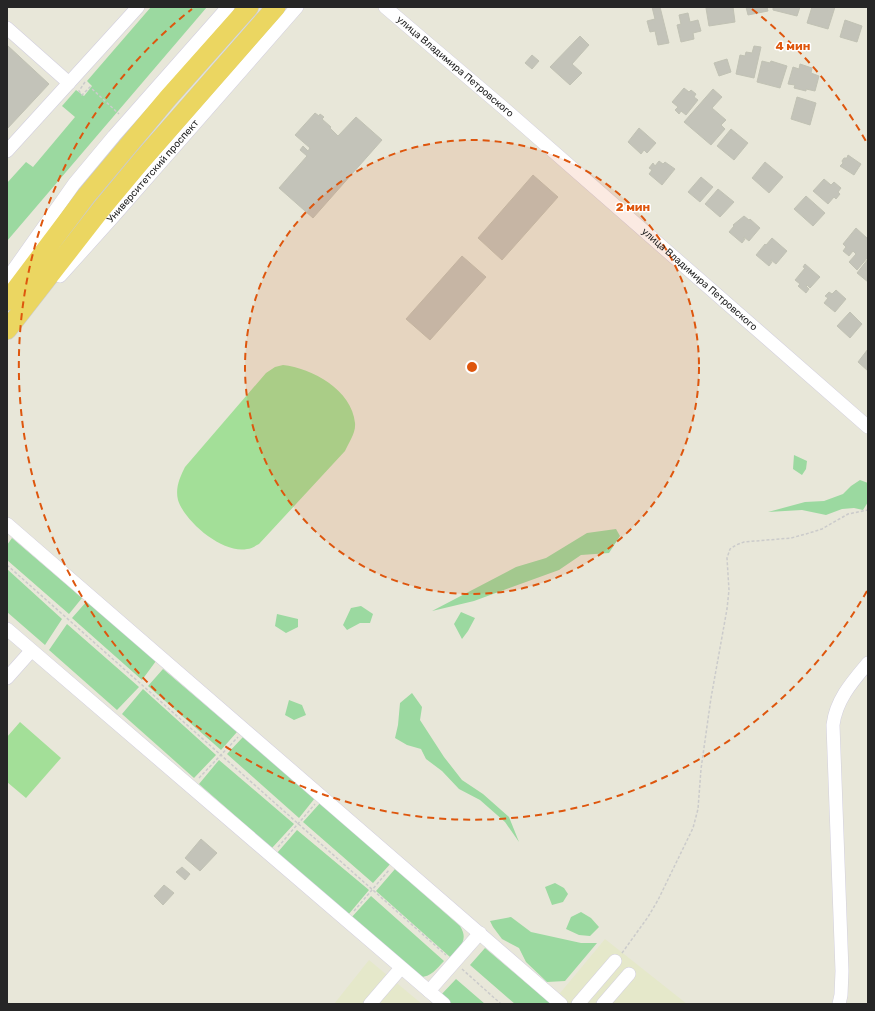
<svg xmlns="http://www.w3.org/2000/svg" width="875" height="1011" viewBox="0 0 875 1011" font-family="Rubik,sans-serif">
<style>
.education{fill:#e5e8ca}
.green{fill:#9bd9a0}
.pitch{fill:#a3df98}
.building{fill:#c3c3b9;stroke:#c1c2b4}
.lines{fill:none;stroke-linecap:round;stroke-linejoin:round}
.minor-casing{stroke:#d2cfde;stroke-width:14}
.highway-casing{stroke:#cbcbcb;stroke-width:20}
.path{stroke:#cbcbcb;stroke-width:1.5;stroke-dasharray:3 2;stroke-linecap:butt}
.minor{stroke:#fff;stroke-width:13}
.highway{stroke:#ebd661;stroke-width:19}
.ring{fill:none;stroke:#de560d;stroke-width:2;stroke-dasharray:7 5}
.labels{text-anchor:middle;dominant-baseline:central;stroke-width:3;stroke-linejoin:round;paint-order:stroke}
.street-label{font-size:10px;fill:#262626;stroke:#fff}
.centre{fill:#de560d;stroke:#fff;stroke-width:2}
.ring-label{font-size:12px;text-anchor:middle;font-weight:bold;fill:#de560d;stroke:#fff;stroke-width:3;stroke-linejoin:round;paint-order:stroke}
</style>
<rect width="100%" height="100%" fill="#e8e7d9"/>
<path class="education" d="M605 939 687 1004H551Z
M369 960 422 1004H334Z"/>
<path class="green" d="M151 7H207L7 241V183L26 162 33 167 75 117 62 106 76 90 84 96 92 86 87 81Z
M794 455 807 461 806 469 802 475 793 469Z
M860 480 868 483V502L863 510 854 508 842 509 826 515 802 510 768 512 805 502 824 501 843 494 851 486Z
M616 529 620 536 609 553 581 555 559 570 474 601 432 611 516 567 546 558 587 533Z
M12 538 82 598 69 614 7 560V545Z
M7 569 62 619 45 645 7 612Z
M87 601 156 661 142 680 72 618Z
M361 606 373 614 370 623H360L347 630 343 625 351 608Z
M461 612 475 618 468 631 462 639 454 624Z
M277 614 298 619V627L286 633 275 626Z
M67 624 139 687 117 710 49 650Z
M163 669 237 732 221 750 148 686Z
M143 689 216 755 194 778 122 714Z
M412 693 422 707 420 720 444 757 462 780 483 794 509 817 519 842 505 822 480 800 459 789 442 771 426 759 421 749 407 745 395 738 398 725 400 703Z
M289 700 302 705 306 715 294 720 285 715Z
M243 737 315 798 299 818 227 754Z
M219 760 294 824 272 848 199 784Z
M321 802 392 862 373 883 303 822Z
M297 830 369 890 348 915 277 853Z
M395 869 460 926C469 940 460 947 450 957L376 891Z
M555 883 564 888 568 894 563 902 552 905 545 887Z
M371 896 444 961C436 969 432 977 419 977L350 919Z
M581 912 591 918 599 927 590 936 579 935 566 929 571 917Z
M511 917 531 932 581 943H597L565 981 547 982 526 962 519 948 502 939 493 927 490 921Z
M485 948 551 1004H515L470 965Z
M456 979 485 1004H447L439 997Z"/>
<path class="pitch" d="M283 365C312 368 352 390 355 423 356 433 349 442 345 451L259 544C255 546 251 549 247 549 223 554 185 522 178 500 175 488 180 477 185 467L266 373 275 367Z
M20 722 61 758 26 798 7 782V737Z"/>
<path class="building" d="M652 7H660L669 43 658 45 655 31 650 32 647 21 655 19Z
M714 7H733L735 22 709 26 706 8Z
M746 7H767L768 11 748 15Z
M773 7H800L797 16 773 10Z
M812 7H835L828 29 807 23Z
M688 13 690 22 698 20 701 31 693 33 694 39 681 42 677 25 681 24 679 15Z
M845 20 862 26 857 42 840 37Z
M580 36 589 45 572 64 582 73 570 85 550 67Z
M7 45 49 84 7 129Z
M754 46 761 47 754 78 736 74 740 55 745 56 746 52 752 53Z
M532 55 539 61 532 69 525 63Z
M727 59 731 72 719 76 714 63Z
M762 61 770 63 771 61 787 66 780 88 757 82Z
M800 64 812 68 811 73 819 76 815 91 806 89V91L794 88 795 85 788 84 793 67 799 69Z
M684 88 689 92 691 90 696 94 694 97 698 100 686 115 681 111 679 114 675 110 678 107 672 102Z
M713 89 722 97 712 108 726 120 721 125 725 129 711 145 684 122Z
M797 97 816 103 810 125 791 119Z
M315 113 319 116 320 114 324 117 322 119 331 127 330 128 338 136 356 117 382 140 313 218 279 188 307 156 300 150 303 146 308 151 310 148 295 135Z
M639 128 656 143 647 153 644 150 641 154 628 142Z
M731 129 748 143 734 160 717 146Z
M848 155 861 164 854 175 840 166 843 163 842 161 844 158H847Z
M659 161 663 164 665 162 675 169 662 185 649 174 652 170 649 168 653 163 655 166Z
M765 162 783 177 769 193 752 178Z
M533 175 558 197 502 260 478 238Z
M701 177 713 187 700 202 688 192Z
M824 179 831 185 834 182 841 188 838 192 840 194 836 199 834 197 828 204 813 191Z
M718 189 734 202 720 217 705 204Z
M806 196 825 213 813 226 794 209Z
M744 216 749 220 750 219 760 228 749 241 744 237 743 238 745 239 742 243 729 232 734 226 733 225Z
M856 228 868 239V257L857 270 849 262 856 254 853 251 849 256 843 251 846 247 843 244Z
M772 238 787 251 776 264 771 260 770 261 772 262 769 266 756 255 765 244 766 245Z
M462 256 486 277 430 340 406 319Z
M868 259V282L857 273Z
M805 264 820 277 810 288 807 285 806 286 809 289 806 293 798 286 800 284 795 280 805 268 803 267Z
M836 290 846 299 835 312 824 303 828 298 825 296 829 292 832 294Z
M850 312 862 324 850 338 837 326Z
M868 349V371L858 362Z
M201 839 217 853 200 871 185 858Z
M182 867 190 874 185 880 176 872Z
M164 885 174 893 163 905 154 896Z"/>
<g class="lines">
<defs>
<g id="minor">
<path id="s1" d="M385 7 506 110 868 427"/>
<path d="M7 28 69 83"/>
<path d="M7 151 138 7"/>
<path id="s2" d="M60 276 113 217 297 7"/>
<path d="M7 279 74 184 114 136 228 7"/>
<path d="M7 524 561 1004"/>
<path d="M7 629 444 1004"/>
<path d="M7 678 31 651"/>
<path d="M429 991 480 933"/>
<path d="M370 1004 401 968"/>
<path d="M578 1004 615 961"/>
<path d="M603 1004 629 974"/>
<path d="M839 1004 841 995 842 971 833 725C836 700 852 682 868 663"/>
</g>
<path id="highway" d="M7 301 86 196 168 98 249 7
M7 330 102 208 142 160 276 7"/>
</defs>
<use href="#minor" class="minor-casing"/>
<use href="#highway" class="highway-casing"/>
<path class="path" d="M85 82 79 91 82 95 90 87 119 114
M7 565 446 955
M199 778 238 737
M278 847 315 804
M354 911 389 870
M622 953 648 917 658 900 693 828 698 809 701 769 711 698 727 609 729 590 727 558 730 549 736 545 744 542 791 538 806 534 822 529 848 514 868 510
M462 969 501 1004"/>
<use href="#minor" class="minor"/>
<use href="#highway" class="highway"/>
</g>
<circle cx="472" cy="367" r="227" fill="#de560d" fill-opacity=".12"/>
<g class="ring">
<circle cx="472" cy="367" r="227"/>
<path d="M867 591A454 454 0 1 1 192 9M752 9A454 454 0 0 1 867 143"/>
</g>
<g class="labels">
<g class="street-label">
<text stroke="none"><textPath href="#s1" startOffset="92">улица Владимира Петровского</textPath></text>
<text stroke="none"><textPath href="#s2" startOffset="140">Университетский проспект</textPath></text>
<text stroke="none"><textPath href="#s1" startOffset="416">улица Владимира Петровского</textPath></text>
</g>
</g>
<circle cx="472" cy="367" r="6" class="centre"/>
<g class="ring-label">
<text x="793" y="50">4 мин</text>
<text x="633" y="211">2 мин</text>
</g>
<rect width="875" height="1011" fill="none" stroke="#262626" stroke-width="16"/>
</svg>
